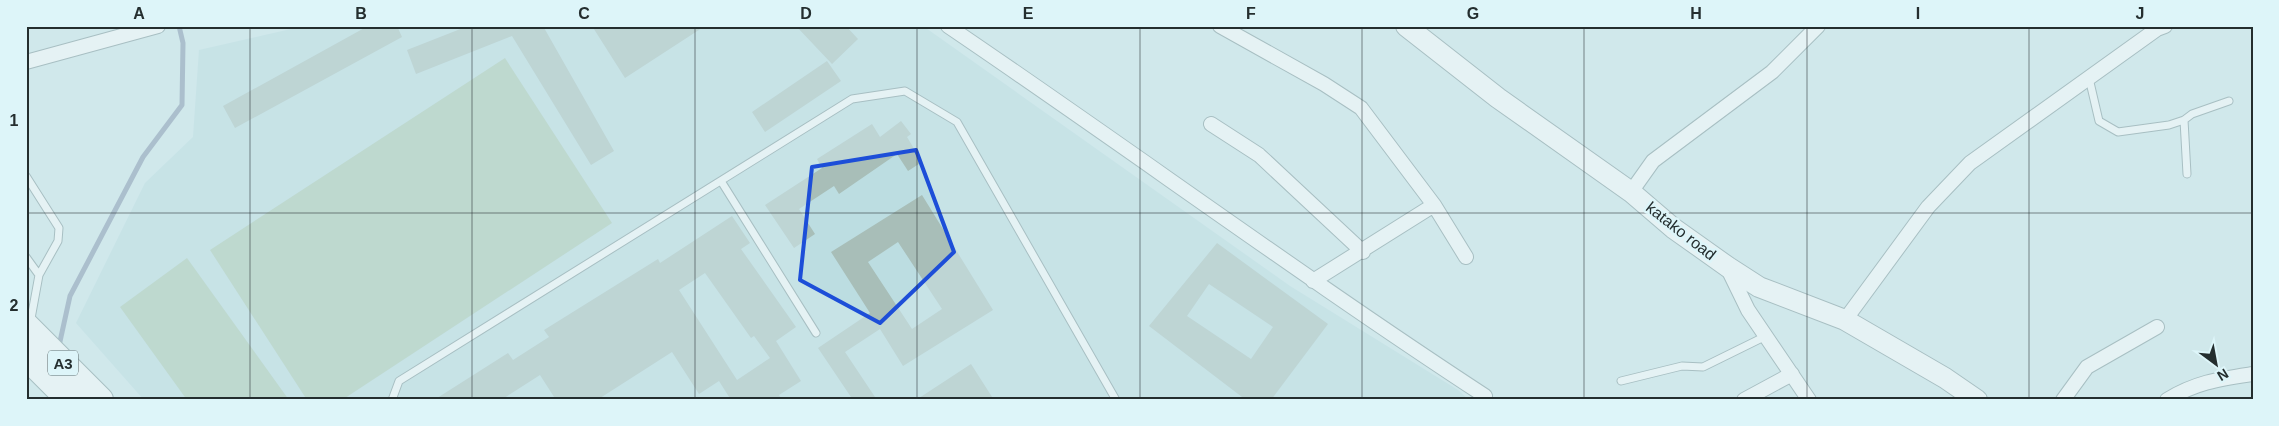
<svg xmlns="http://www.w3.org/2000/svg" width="2279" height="426" viewBox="0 0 2279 426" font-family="Helvetica,sans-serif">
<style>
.built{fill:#bcdde1}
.pitch{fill:#a9c7ae}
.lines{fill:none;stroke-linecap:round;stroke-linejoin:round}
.stream{stroke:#7e8fa9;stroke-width:5}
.building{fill:#a8beb8;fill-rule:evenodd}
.lane-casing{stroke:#788f92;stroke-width:9}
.street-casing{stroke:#788f92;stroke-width:16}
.secondary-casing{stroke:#788f92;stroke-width:22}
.highway-casing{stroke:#788f92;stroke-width:28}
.lane{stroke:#fff;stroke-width:7}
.street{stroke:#fff;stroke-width:14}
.secondary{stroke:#fff;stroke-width:20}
.highway{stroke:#fff;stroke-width:26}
.marked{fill:none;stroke:#1d4ed8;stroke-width:4;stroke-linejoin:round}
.grid{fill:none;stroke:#242e2f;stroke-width:1;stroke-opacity:0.55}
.labels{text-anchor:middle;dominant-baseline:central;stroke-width:5;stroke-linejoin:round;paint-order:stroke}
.shield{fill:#ddf5f9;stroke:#5c6a6c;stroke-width:1}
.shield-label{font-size:15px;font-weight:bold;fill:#242e2f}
.street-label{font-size:16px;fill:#242e2f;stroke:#ddf5f9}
.neatline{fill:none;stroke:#242e2f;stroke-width:2}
.grid-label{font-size:16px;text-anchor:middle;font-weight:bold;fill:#242e2f}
</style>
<rect width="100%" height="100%" fill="#d0e8eb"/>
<path class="built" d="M304 26H923L1290 286 1458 390 1469 400H144L76 323 145 183 193 137 199 50Z"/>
<path class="pitch" d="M505 58 612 223 342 400H307L210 250Z
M187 258 289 400H187L120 307Z"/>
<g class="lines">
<path class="stream" d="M59 346 70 296 143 157 182 105 183 43 179 26"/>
</g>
<path class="building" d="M368 26H397L402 37 235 128 223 106Z
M468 26H543L614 151 591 165 512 36 416 74 407 50Z
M592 26H705L625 78Z
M796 26H846L858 39 832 64Z
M827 61 841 81 765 132 752 112Z
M901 121 911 134 907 137 922 162 908 171 897 154 839 194 834 186 799 209 815 234 794 248 765 205 822 168 817 159 872 124 880 137Z
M922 195 993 310 903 366 880 329 845 352 877 400H853L818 348 870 313 831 252ZM898 242 942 309 912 329 868 262Z
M732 216 750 243 741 249 796 327 776 341 801 381 779 395 782 400H731L719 381 699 394 672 352 597 400H556L540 375 501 400H434L508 353 513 360 549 337 544 330 658 259 660 263ZM705 273 751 338 754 336 770 358 737 380 679 290Z
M1217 243 1328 324 1271 400H1246L1149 326ZM1209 284 1273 327 1251 359 1187 316Z
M971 364 994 400H916Z"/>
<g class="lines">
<defs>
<path id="lane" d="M2089 78 2099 121 2118 132 2169 125 2184 120 2192 114 2229 101
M2184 120 2187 174
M26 176 59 228 58 241 39 275
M721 181 816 333
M26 257 39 275 30 324
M1621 381 1682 366 1703 367 1766 336
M392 400 399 381 852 99 905 91 957 122 1116 400"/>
<path id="street" d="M948 26C1128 148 1303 277 1485 396
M1220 26 1324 84 1361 108 1434 205 1466 257
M26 62 158 26
M1211 124 1259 155 1363 252
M1631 192 1653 161 1772 72 1818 26
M1728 269 1748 310 1809 400
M1313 281 1434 205
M1845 320 1928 207 1970 163 2157 29 2165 26
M1744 400 1792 374
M2063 400 2087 367 2157 327
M2167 400C2196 382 2220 379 2253 374"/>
<path id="secondary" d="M1406 26 1498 98 1631 192 1673 228 1728 267 1759 287 1845 320 1945 378 1977 400"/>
<path id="highway" d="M26 326 100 400
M26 356 70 400"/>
</defs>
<use href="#lane" class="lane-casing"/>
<use href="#street" class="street-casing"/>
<use href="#secondary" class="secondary-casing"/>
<use href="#highway" class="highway-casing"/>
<use href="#lane" class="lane"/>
<use href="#street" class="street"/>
<use href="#secondary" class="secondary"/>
<use href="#highway" class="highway"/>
</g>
<path d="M0 0H2279V426H0ZM916 150 954 252 880 323 800 280 812 167Z" fill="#d0e8eb" fill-opacity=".55" fill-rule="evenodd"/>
<path class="marked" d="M916 150 954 252 880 323 800 280 812 167Z"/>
<path class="grid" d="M250 26V400M472 26V400M695 26V400M917 26V400M1140 26V400M1362 26V400M1584 26V400M1807 26V400M2029 26V400M26 213H2253"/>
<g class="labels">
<rect class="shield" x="48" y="350.5" width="30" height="25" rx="4"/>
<g class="shield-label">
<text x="63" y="363">A3</text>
</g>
<g class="street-label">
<text transform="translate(1681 231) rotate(38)">katako road</text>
</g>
</g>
<rect width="2279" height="426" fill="none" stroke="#ddf5f9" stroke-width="55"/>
<g transform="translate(2216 364) rotate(148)" stroke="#ddf5f9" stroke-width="4" paint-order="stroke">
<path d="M0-4L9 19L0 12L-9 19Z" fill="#242e2f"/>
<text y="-8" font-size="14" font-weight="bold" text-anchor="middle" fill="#242e2f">N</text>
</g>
<rect x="28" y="28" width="2224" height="370" class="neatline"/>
<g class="grid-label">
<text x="139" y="19">A</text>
<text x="361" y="19">B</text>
<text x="584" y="19">C</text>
<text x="806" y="19">D</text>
<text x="1028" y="19">E</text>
<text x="1251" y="19">F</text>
<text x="1473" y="19">G</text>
<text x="1696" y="19">H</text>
<text x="1918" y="19">I</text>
<text x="2140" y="19">J</text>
<text x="14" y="126">1</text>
<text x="14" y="311">2</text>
</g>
</svg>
